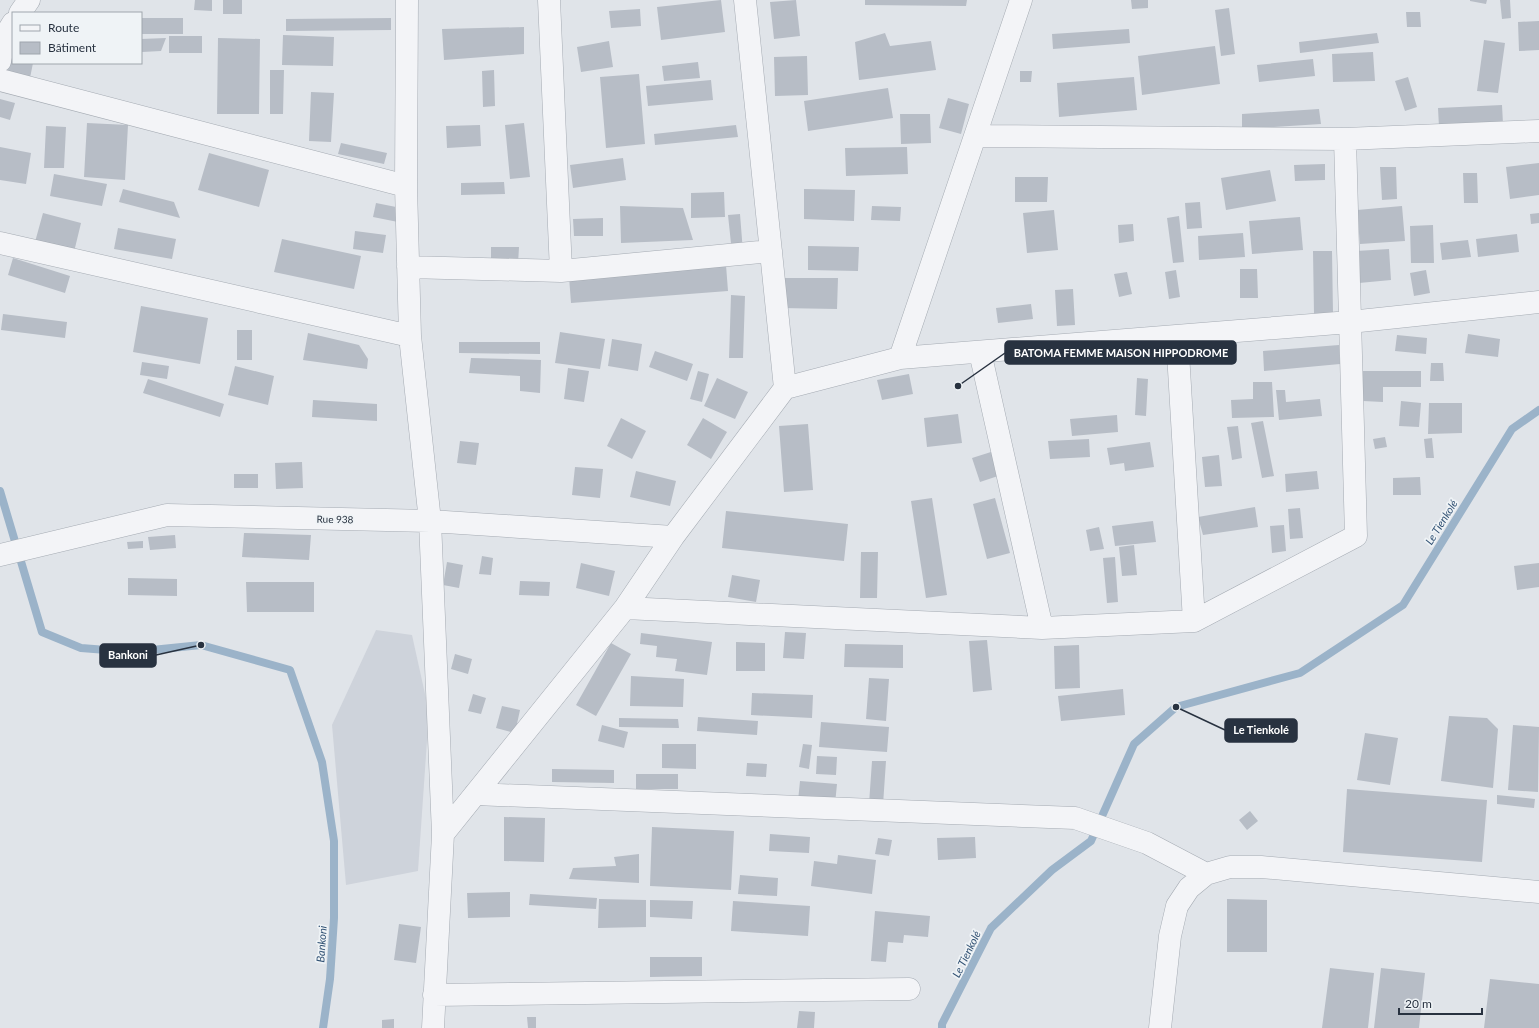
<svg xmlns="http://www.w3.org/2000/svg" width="1539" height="1028" viewBox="0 0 1539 1028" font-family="Lato,sans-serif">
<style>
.built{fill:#ced3db}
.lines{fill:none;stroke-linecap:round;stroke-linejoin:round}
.stream{stroke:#9bb3c9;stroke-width:8}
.building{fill:#b7bdc6}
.street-casing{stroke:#a5abb3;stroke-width:23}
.street{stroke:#f3f4f7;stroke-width:22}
.labels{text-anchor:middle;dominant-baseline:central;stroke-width:3.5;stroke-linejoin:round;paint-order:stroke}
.street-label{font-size:10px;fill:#283240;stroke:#eff3f6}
.water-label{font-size:11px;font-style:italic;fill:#325274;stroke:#eff3f6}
.leader{fill:none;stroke:#283240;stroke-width:1.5}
.callout-dot{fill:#283240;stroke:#eff3f6;stroke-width:1.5}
.callout{fill:#283240;stroke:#283240;stroke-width:1.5}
.callout-label{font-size:11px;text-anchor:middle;font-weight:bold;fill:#fff}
</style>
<rect width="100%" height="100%" fill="#e0e4e9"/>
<path class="built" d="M376 630 412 635 429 712 418 871 346 885 332 725Z"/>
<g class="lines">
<path class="stream" d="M0 491 42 632 81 648 132 652 201 645 290 670 322 762 334 841V918L330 979 323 1028
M942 1028V1024L991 928 1052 870 1091 841 1134 744 1176 707 1300 673 1403 605 1512 429 1539 410"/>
</g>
<path class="building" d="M195 0H212V11L194 10Z
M223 0H242V14H223Z
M721 0 725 32 661 40 657 7Z
M796 0 800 36 774 39 770 2Z
M865 0H967L966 6 865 5Z
M1131 0H1148V8L1132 9Z
M1470 0H1487L1486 4 1470 1Z
M1500 0H1510L1511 18 1502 19Z
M1229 8 1235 54 1221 56 1215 10Z
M640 9 641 26 611 28 609 11Z
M1406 12H1420L1421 27H1407Z
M141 18H183V34H141Z
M391 18V30L286 31V19Z
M1539 21V50L1519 51 1518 22Z
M524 27V54L444 60 442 29Z
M1129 29 1130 43 1053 49 1052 34Z
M885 33 890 46 931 41 936 70 859 80 855 42Z
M1377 33 1379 43 1300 53 1299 42Z
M283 35 334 37 333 66 282 65Z
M169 36H202V53H169Z
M166 38 161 51 142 52 141 39Z
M218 38 260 39 259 114H217Z
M1484 40 1505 43 1498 93 1477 91Z
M609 41 613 67 581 72 577 47Z
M1215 46 1220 84 1142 95 1138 56Z
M1373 52 1375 81 1333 82 1332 54Z
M807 56 808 95 775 96 774 57Z
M3 57 13 59V63H33L30 78 0 71Z
M1313 59 1315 76 1259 82 1257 65Z
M698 62 700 78 664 81 662 66Z
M270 70H284L283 114H270Z
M494 70 495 106 483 107 482 71Z
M1020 71H1032L1031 82H1020Z
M639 74 645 144 606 148 600 77Z
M1134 77 1137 110 1059 117 1057 83Z
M1408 77 1417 107 1405 111 1395 81Z
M711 80 713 100 648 106 646 86Z
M888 88 893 118 808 131 804 101Z
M311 92 334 93 331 142 309 141Z
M948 98 969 104 961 134 939 128Z
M0 99 15 103 10 120 0 117Z
M1502 105 1503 124 1439 127 1438 108Z
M1319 109 1321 124 1242 129V114Z
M900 114H930L931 143 901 144Z
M87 123 128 125 125 180 84 177Z
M524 123 530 177 510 179 505 125Z
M480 125 481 146 447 148 446 126Z
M736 125 738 137 655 145 654 134Z
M46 126 66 127 64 168H44Z
M341 143 387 153 384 164 338 154Z
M0 147 31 153 26 184 0 180Z
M907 147 908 174 846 176 845 148Z
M209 153 269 170 259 207 198 190Z
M623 158 626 180 573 188 570 165Z
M1539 163V195L1510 199 1506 167Z
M1325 164V180L1295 181 1294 165Z
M1380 167H1396L1397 199 1382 200Z
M1270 170 1276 201 1226 210 1221 178Z
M1463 173H1477L1478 203H1464Z
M54 174 107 184 102 206 50 196Z
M1015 177H1048L1047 202H1015Z
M504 182 505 194 461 195V183Z
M123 189 174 202 180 218 119 202Z
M804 189 855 190 854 221 804 219Z
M724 192 725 217 691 218V193Z
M1200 202 1202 228 1187 229 1185 203Z
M376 203 401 208 398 222 373 217Z
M620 206 683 208 693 240 621 243Z
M872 206 901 207 900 221 871 220Z
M1402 206 1405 241 1360 244 1357 210Z
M1054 210 1058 250 1027 253 1023 213Z
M43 213 81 223 74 252 35 242Z
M1539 213V223L1531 224 1530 214Z
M740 214 743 252 732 253 728 215Z
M1179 216 1184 262 1173 263 1167 218Z
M1300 217 1303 250 1252 254 1249 221Z
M603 218V236H574L573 219Z
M1133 224 1134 241 1119 243 1118 225Z
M1433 225 1434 263H1411L1410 226Z
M118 228 176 239 172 259 114 249Z
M355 231 386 235 383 253 353 249Z
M1243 233 1245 257 1199 260 1198 236Z
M1517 234 1519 252 1478 257 1476 239Z
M282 239 361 256 354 289 274 272Z
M1468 240 1471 257 1442 260 1440 243Z
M808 246 859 247 858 271 808 270Z
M491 247H519L518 264H491Z
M1389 249 1391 280 1359 283 1356 251Z
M1313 251H1332L1333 314H1314Z
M13 258 70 276 65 293 8 275Z
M726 265 728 291 571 303 569 277Z
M1240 269H1257L1258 298H1240Z
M1176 270 1180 297 1169 299 1165 272Z
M1426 270 1430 293 1414 296 1410 273Z
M1127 272 1132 294 1119 297 1114 274Z
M781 278H838L837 309 780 308Z
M1073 289 1075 325 1057 326 1055 290Z
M731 295 745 296 743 358H729Z
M1031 304 1033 319 998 323 996 308Z
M141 306 208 318 200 364 133 352Z
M3 314 67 322 65 338 1 330Z
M237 330H252V360H237Z
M560 332 605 339 600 369 555 363Z
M308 333 359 345 368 359 367 369 303 360Z
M1468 334 1500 339 1498 357 1465 353Z
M1397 335 1427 338 1426 354 1395 351Z
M612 339 642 344 638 371 608 366Z
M459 342H540V354L459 353Z
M1339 345 1340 364 1264 371 1263 351Z
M655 351 693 364 687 381 649 367Z
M471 358 541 360 540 393 520 391V376L469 373Z
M142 362 169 366 167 379 140 375Z
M1431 363H1443L1444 381H1430Z
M235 366 274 376 268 405 228 395Z
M568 368 589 371 584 402 564 399Z
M698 371 709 374 702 402 690 399Z
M1363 371H1421V387H1383V402L1363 401Z
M909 374 913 394 882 400 877 380Z
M717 378 748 392 735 419 704 406Z
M1137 378 1148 379 1146 416 1135 415Z
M148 379 224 404 220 417 143 393Z
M1253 382H1272L1274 417 1232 418 1231 400 1253 399Z
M1276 390H1285L1286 402 1320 399 1322 416 1279 420Z
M313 400 377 404V421L312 417Z
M1401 401 1421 403 1419 427 1399 426Z
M1429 403H1462V433L1428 434Z
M958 414 962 443 927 447 924 418Z
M1117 415 1118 432 1072 436 1070 419Z
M621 418 646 431 632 459 607 446Z
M703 418 727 432 711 459 687 445Z
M1263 421 1274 476 1262 478 1251 423Z
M808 424 813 490 784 492 779 426Z
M1238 426 1242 458 1232 460 1227 427Z
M1385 437 1387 447 1375 449 1373 439Z
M1432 438 1434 458H1426L1424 439Z
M1089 439 1090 457 1050 459 1048 441Z
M460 441 479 443 476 465 457 463Z
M1150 442 1154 467 1125 471 1124 463 1110 465 1107 448Z
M991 452 998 476 980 482 972 458Z
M1219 455 1222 486 1205 487 1202 457Z
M302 462 303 488 276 489 275 463Z
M575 467 603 469 600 498 572 495Z
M636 471 676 481 670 506 630 497Z
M1317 471 1319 489 1286 492 1285 474Z
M234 474H258V488H234Z
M1420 477 1421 495H1393V478Z
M932 498 947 595 926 598 911 501Z
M995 498 1010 553 987 559 973 504Z
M1255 507 1258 527 1203 535 1198 517Z
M1300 508 1303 538 1290 539 1288 509Z
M726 511 848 524 844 561 722 548Z
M1153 521 1156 542 1115 546 1112 526Z
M1284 525 1286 551 1272 553 1270 526Z
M1099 527 1104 549 1090 551 1086 530Z
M244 533 311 535 309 560 242 557Z
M175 535 176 548 150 550 148 537Z
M143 541V548L128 549 127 542Z
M1134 545 1137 575 1122 576 1119 547Z
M861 552H878L877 598H860Z
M482 556 493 558 491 575 479 574Z
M1115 557 1118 602 1107 603 1103 558Z
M447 562 463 565 459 588 443 585Z
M581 563 615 571 609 596 576 588Z
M1539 563V587L1517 590 1514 566Z
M732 575 760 580 756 602 728 597Z
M128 578 177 579V596L128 595Z
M520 581 550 582 549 596 519 595Z
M246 582H314V612H247Z
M785 632 806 633 804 659 783 658Z
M641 633 712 642 707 675 675 671 677 659 656 657 657 646 640 644Z
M987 640 992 690 973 692 969 641Z
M736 642 765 643V671H736Z
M611 643 631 654 596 716 576 705Z
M845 644 903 645V668L844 667Z
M1079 645 1080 688 1055 689 1054 646Z
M455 654 472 659 468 674 451 669Z
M631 676 684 679 683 707 630 706Z
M869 678 889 679 886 721 866 719Z
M1123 689 1125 715 1061 721 1058 696Z
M752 693 813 695 812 718 751 715Z
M473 694 486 698 481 714 468 711Z
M502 706 520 710 515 733 496 728Z
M1449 716 1487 718 1498 729 1493 788 1441 781Z
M698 717 758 721 757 735 697 731Z
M619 718 678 719 679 728 619 727Z
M821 722 889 727 887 752 819 747Z
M602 725 628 732 624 748 598 741Z
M1513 725 1539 727 1538 792 1508 790Z
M1365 733 1398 738 1390 785 1357 780Z
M662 744H696V769L662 768Z
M803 744 812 745 809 769 799 767Z
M817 756 837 757 836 775 816 774Z
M872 761H886L883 805 869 804Z
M747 763 767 764 766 777 746 776Z
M552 769 614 770V783L552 782Z
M636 774H678V789H636Z
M800 781 837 784 835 804 798 801Z
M1347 789 1487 800 1482 862 1343 852Z
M1497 795 1535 799 1534 808 1497 804Z
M1250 811 1258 821 1247 830 1239 820Z
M504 817 545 818 544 862 504 861Z
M652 827 734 831 731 890 650 886Z
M770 834 810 837 809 853 769 851Z
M975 837 976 858 938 860 937 838Z
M878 838 892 840 889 856 875 854Z
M639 854V883L569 879 573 868 616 866 614 857Z
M838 855 876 860 872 894 811 886 814 861 837 864Z
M740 875 778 878 777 896 738 894Z
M510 892V917L468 918 467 893Z
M530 894 597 898 596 909 529 905Z
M599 899 646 900V927L598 928Z
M1227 899 1267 900V952H1227Z
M650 900 693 901 692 919 650 917Z
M733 901 810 906 808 936 731 931Z
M875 911 930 916 928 937 904 935 903 943 888 942 886 962 871 961Z
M399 924 421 927 416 963 394 960Z
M650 957H702V976L650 977Z
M1330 968 1374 973 1368 1028H1322Z
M1381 968 1425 973 1419 1028H1374Z
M1490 979 1539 984V1028H1484Z
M799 1011 815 1012 814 1028H797Z
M527 1017H536V1028H528Z
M394 1019V1028H382V1020Z"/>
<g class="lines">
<defs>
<path id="street" d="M407 0 406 186 410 336 430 521 443 834
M549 0 561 271
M745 0 785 388
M20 13 29 0
M0 61 6 34 13 23
M0 80 406 186
M975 136 1345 139 1539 131
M0 243 410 336
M408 267 561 271 771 251
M1177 336 1194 621
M980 352 1042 628
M900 358 1350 322 1539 302
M0 555 167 515 430 521 673 537
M625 608 1042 628 1194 621 1356 536 1345 139
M475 794 1075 818 1147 843 1206 874
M434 995 909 989
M433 1028 443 834 625 608 673 537 785 388 900 358 1021 0
M1160 1028 1170 936 1177 906 1189 888 1206 874 1230 867H1261L1539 892"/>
</defs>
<use href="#street" class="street-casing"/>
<use href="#street" class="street"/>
</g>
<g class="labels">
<g class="street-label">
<text transform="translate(335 519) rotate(1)">Rue 938</text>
</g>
<g class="water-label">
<text transform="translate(1441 522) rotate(-58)">Le Tienkolé</text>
<text transform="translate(321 944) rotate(-86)">Bankoni</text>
<text transform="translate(966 954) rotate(-64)">Le Tienkolé</text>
</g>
</g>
<path class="leader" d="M958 386L1005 353M201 645L156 655M1176 707L1225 730"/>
<g class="callout-dot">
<circle cx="958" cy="386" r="4"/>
<circle cx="201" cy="645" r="4"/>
<circle cx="1176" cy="707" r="4"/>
</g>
<g class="callout">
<rect x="1005" y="341" width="231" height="23" rx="4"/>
<rect x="100" y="644" width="56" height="23" rx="4"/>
<rect x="1225" y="719" width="72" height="23" rx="4"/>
</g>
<g class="callout-label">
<text x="1121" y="357">BATOMA FEMME MAISON HIPPODROME</text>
<text x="128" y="659">Bankoni</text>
<text x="1261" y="734">Le Tienkolé</text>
</g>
<rect x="12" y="12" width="130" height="52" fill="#eff3f6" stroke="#9fa6ad"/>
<rect x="20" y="25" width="20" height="6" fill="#f3f4f7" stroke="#9fa6ad"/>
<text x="48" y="32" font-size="12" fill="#283240">Route</text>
<rect x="20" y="42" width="20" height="12" fill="#b7bdc6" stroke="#9fa6ad"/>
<text x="48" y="52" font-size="12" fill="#283240">Bâtiment</text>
<path d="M1399 1008v6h83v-6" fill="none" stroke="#283240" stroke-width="2"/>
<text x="1405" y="1008" font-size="12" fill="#283240" stroke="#eff3f6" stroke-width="3" paint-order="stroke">20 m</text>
</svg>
